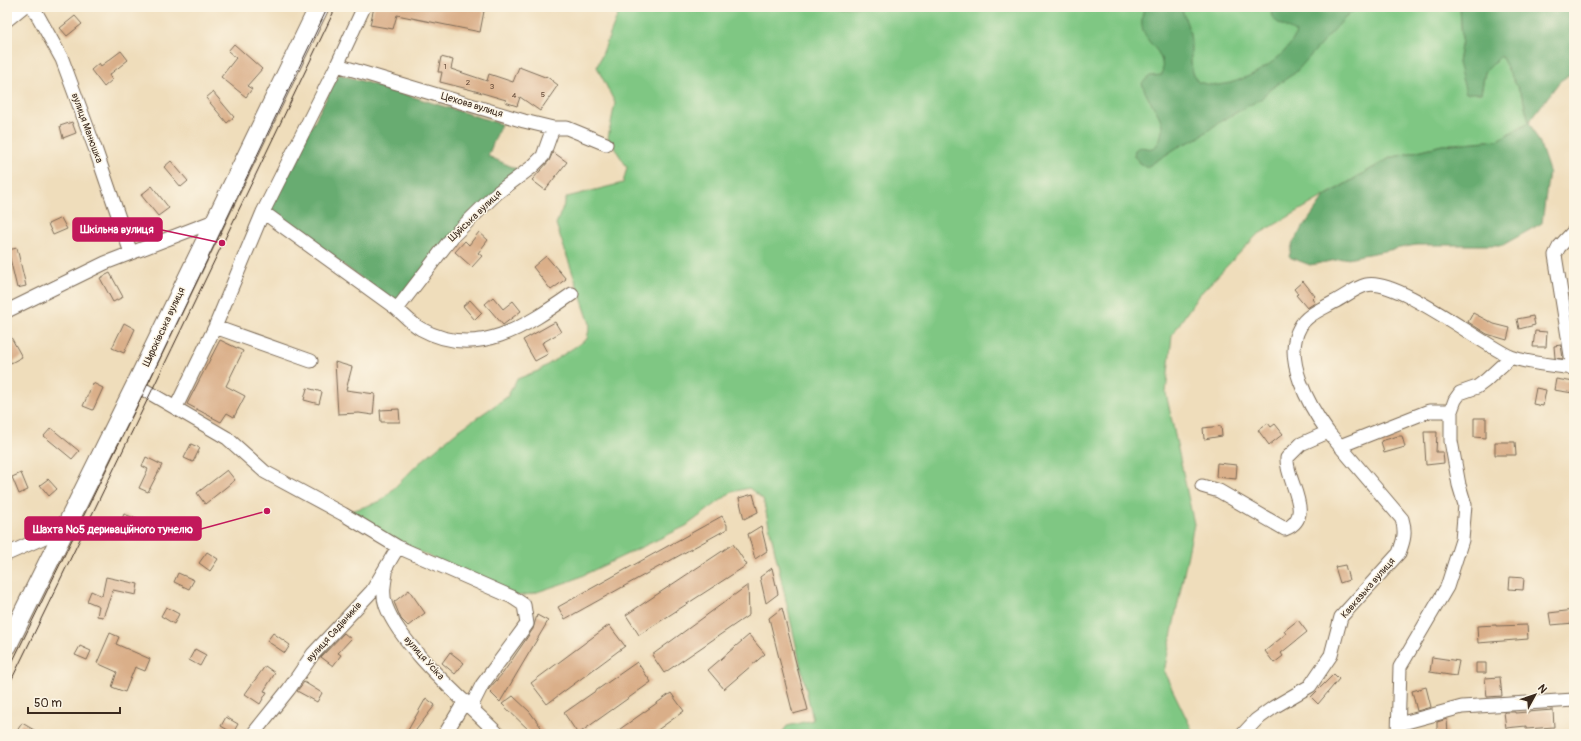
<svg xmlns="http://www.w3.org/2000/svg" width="1581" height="741" viewBox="0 0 1581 741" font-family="Pangolin,sans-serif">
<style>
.green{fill:#7fc783;stroke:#5d7850}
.forest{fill:#67ac71;stroke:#516b48}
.building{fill:#daaf89}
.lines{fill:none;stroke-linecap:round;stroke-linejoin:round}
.street-casing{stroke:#7a6955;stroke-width:15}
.secondary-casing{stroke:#7a6955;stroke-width:21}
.street{stroke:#fff;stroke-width:13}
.secondary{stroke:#fff;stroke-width:19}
.tram{stroke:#3b2a1e;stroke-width:1}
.labels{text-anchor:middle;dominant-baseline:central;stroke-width:3;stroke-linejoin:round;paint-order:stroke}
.number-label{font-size:8px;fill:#634b39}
.street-label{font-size:10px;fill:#3b2a1e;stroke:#fcf5e5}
.leader{fill:none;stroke:#c2185b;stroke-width:1.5}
.callout-dot{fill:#c2185b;stroke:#fcf5e5;stroke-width:1.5}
.callout{fill:#c2185b;stroke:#c2185b;stroke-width:1.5}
.callout-label{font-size:11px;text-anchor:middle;font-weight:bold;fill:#fff}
</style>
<rect width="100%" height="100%" fill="#fcf5e5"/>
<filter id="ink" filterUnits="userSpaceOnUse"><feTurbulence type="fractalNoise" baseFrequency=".025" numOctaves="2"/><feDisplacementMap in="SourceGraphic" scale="8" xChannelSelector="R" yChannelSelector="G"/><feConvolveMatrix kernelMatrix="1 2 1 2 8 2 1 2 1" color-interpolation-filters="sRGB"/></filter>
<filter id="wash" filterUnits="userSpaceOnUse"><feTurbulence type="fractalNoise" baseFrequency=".012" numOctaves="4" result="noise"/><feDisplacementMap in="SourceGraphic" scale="16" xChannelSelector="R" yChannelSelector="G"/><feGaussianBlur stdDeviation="0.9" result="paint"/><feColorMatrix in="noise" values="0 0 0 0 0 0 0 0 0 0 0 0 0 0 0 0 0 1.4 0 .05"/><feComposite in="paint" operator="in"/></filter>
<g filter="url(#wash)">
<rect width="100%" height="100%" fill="#efddbb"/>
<path class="green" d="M621 7H1460L1462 40 1458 63 1481 93 1485 72 1501 55 1523 98 1529 122 1498 140 1442 145 1390 158 1257 235 1198 296 1172 335 1166 393 1194 524 1164 672 1194 734H781L787 726 813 720 763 499 749 488 732 492 686 526 573 580 531 594 512 597 343 514 381 501 417 465 455 433 507 397 517 379 538 371 587 339 590 324 556 224 567 197 623 183 627 167 608 138 615 103 597 67Z"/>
<path class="forest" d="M1144 7H1181C1184 16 1188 25 1190 34 1193 51 1187 67 1198 82 1203 83 1209 85 1214 85 1240 86 1288 59 1296 33 1288 27 1272 23 1271 13L1277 7H1358L1344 19 1295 73 1269 90 1261 99 1221 121 1198 138 1178 147 1147 167 1140 163 1134 156 1135 150 1139 147 1154 149C1175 119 1149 110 1142 83L1150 76 1162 75C1166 47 1145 47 1142 26 1141 20 1143 13 1144 7Z
M1460 7H1574V72L1560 81 1529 122 1540 144 1549 171 1542 223 1503 245H1416L1310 265 1289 257 1293 242 1325 196 1390 158 1442 145 1498 140 1529 122 1523 98 1501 56 1485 72 1481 93H1466L1458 63 1462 40Z
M339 74 501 124 488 156 521 171 395 303 268 210Z"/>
<g id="blocks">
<path class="building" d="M374 7H464L484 11 480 32 397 15 393 29 370 25Z
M75 16 82 24 67 36 60 28Z
M234 44 262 69 247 86 252 89 246 97 221 77 236 58 228 51Z
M121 51 128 60 109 75 112 80 104 87 91 70 99 63 101 66Z
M441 57 453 60 451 69 487 81 489 74 513 82 519 67 545 77 546 76 558 85 540 111 520 97 517 106 505 102 506 100 472 90 440 82 442 72H438Z
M213 92 234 117 227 123 206 98Z
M72 122 76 133 63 138 60 126Z
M553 152 567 162 545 190 532 180 549 161Z
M171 161 188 181 181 187 164 167Z
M152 186 169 208 158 216 141 195Z
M61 218 67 229 53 235 48 224Z
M479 232 488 240 478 253 482 256 472 267 455 252 465 241 469 245Z
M17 248 26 286 17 288 8 250Z
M546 256 566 279 551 290 533 267Z
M110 273 123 297 113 302 100 278Z
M1303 281 1315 296 1312 299 1315 303 1307 308 1296 295 1298 294 1294 289Z
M493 297 503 309 513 301 521 311 503 325 485 304Z
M470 300 482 313 475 320 463 306Z
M1473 313 1494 324 1510 328 1507 340 1487 334 1468 322Z
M1533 316 1535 325 1519 329 1517 319Z
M555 322 561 332 542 343 548 354 535 361 523 340Z
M124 323 135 329 124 353 112 348Z
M7 330 22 357 11 363 7 355Z
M1535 331 1547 332 1546 347H1533Z
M220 340 243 351 226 386 245 396 234 417 227 413 221 422 187 404Z
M1561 345 1563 359 1555 358 1554 346Z
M335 362 352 367 346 390 375 394 373 415 359 413 338 414Z
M1556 379 1574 382 1573 393 1554 390Z
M93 383 103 388 93 410 83 406Z
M307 388 322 392 319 404 304 400Z
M1536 388 1546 390 1543 406 1533 404Z
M399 409 400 422H381L380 410Z
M1474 418H1486V438L1474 437Z
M1268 423 1271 427 1275 424 1283 434 1269 445 1258 430Z
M1221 426 1222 436 1204 439 1203 428Z
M51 428 79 451 72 459 44 436Z
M1424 432H1437L1436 452H1443L1444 463 1426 465Z
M1398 436H1402L1405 447 1384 453 1381 441Z
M1495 442H1515L1516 455H1495Z
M191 444 200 448 193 462 184 458Z
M146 457 162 465 148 492 139 488 148 469 142 466Z
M1217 463 1237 465 1236 479 1216 477Z
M227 470 235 480 205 504 197 493Z
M21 473 28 490 19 494 12 477Z
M48 479 57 489 49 496 40 485Z
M753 494 758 512 744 519 739 498Z
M124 514 137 519 133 529 120 523Z
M722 516 727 525V529L565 619 558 607Z
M761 526 767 551 755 559 748 534Z
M733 544 747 565 639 635 626 615Z
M207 552 218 559 210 571 199 563Z
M1345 565 1349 580 1340 583 1335 567Z
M772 568 778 594 766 603 760 577Z
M178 573 194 580 189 589 174 582Z
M106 577 138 584 136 595 113 590 103 617 97 616 99 606 87 601 91 591 102 596Z
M1510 577 1524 578 1523 590 1509 589Z
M748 585 749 615 664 673 652 655Z
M409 590 425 613 408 626 401 619 394 602Z
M166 607 179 614 174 624 161 616Z
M782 608 808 710 793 714 769 618Z
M1574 610V623L1551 625 1549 613Z
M537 615 548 621 500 702 488 690 503 673 533 629Z
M1298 620 1307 632 1281 653 1283 656 1274 663 1265 651 1286 634 1284 631Z
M609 625 625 646 547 704 531 683Z
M1496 625V626L1527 625 1528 639 1478 643 1477 626Z
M110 633 119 637 116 644 150 659 145 671 135 667 125 692 112 687 117 672 97 663Z
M273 633 290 645 285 653 267 641Z
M344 633 351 639 338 653 341 655 333 666 321 657Z
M749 635 765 654 724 689 708 670Z
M80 646 91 651 87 660 75 655Z
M195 649 206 655 200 666 189 660Z
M450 652 464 663 455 674 442 663Z
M1432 657 1459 661 1456 676 1430 672Z
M637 662 651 682 578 734 564 713Z
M1476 663H1486V673H1476Z
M265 666 275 673 264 691 267 692 260 704 245 694Z
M1334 674 1339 679 1318 704 1311 697Z
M1500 677 1502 696 1487 697 1485 678Z
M304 682 322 693 317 702 297 691Z
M1426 687 1431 707 1417 711 1412 691Z
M671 693 684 711 652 734H613Z
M513 696 530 712 546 734H533L502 704Z
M426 698 435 705 413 734H410L407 732Z
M1553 710 1554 727 1526 729V726L1506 728 1504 712H1515V713Z
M226 717 238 724 233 733 221 726Z
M1447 719 1448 734H1437V722Z
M22 723 41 734H15Z"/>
</g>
</g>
<g filter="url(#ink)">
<use href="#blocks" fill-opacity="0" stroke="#7a6955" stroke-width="1"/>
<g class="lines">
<defs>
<path id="street" d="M33 7 62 59 96 151 131 253
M7 20 23 7
M337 65 524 121 553 128H567L606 144
M263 212 397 309 453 236 497 193 532 167 543 156 553 128
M397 309C404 315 412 324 421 329 477 360 526 326 572 294
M7 311 105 263 214 221
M215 327 311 361
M1573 368 1555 255 1559 247 1574 231
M136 385 227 438 265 472 343 514 398 547 512 597 524 605 527 624 482 685 472 705 475 711
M176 407 215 327 263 212 337 65 364 7
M1340 446 1429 411H1451
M1202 486 1219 491 1285 529C1317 517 1285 480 1287 458L1301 444 1328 432
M7 554 65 528
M386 573C384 584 382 595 386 606 401 647 466 702 498 734
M1399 724 1462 707 1574 700
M253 734 289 689 313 654 372 591 398 547
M445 734 465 701
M1243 734 1256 720 1274 707 1310 686 1331 655 1341 617 1399 553C1404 540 1406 532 1402 519L1328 432C1309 406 1282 358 1300 327 1306 315 1322 309 1334 302 1344 297 1355 288 1366 285 1396 277 1481 344 1511 357 1526 363 1558 366 1574 368
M1398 734 1400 667 1447 587 1462 540 1465 505 1459 485 1451 441V411L1455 400 1460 393 1477 387 1485 381 1511 357"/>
<path id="secondary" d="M7 646 136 385 319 7"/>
</defs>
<use href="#street" class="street-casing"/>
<use href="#secondary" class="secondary-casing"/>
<use href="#street" class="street"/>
<use href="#secondary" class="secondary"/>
<path class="tram" d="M7 673 145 390 328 7
M7 689C118 462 227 235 336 7"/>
</g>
</g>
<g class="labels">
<g class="number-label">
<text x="445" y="66">1</text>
<text x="468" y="82">2</text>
<text x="492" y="86">3</text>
<text x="543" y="94">5</text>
<text x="514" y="95">4</text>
</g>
<g class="street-label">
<text transform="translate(472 105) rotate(17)">Цехова вулиця</text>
<text transform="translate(87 128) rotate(70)">вулиця Манюшка</text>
<text transform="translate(475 216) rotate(-44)">Шуйська вулиця</text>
<text transform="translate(164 327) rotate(-65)">Широківська вулиця</text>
<text transform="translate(1368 588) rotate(-49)">Кавказька вулиця</text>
<text transform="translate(334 632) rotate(-48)">вулиця Садівників</text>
<text transform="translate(424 658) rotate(48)">вулиця Усіка</text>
</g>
</g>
<path class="leader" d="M222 243L162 230M267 511L201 529"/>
<g class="callout-dot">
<circle cx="222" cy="243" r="4"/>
<circle cx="267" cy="511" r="4"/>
</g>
<g class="callout">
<rect x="73" y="218" width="89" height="23" rx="4"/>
<rect x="25" y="517" width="176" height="23" rx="4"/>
</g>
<g class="callout-label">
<text x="117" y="233">Шкільна вулиця</text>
<text x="113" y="533">Шахта №5 дериваційного тунелю</text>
</g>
<rect width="1581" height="741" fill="none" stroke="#fcf5e5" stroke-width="24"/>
<g transform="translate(1535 695) rotate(50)" stroke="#fcf5e5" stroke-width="3" paint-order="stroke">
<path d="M0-3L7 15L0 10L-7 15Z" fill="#3b2a1e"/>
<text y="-6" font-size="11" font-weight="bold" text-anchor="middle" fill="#3b2a1e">N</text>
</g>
<path d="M28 707v6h92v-6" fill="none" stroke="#3b2a1e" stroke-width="2"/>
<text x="34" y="707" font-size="12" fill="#3b2a1e" stroke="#fcf5e5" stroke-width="3" paint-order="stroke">50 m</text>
</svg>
